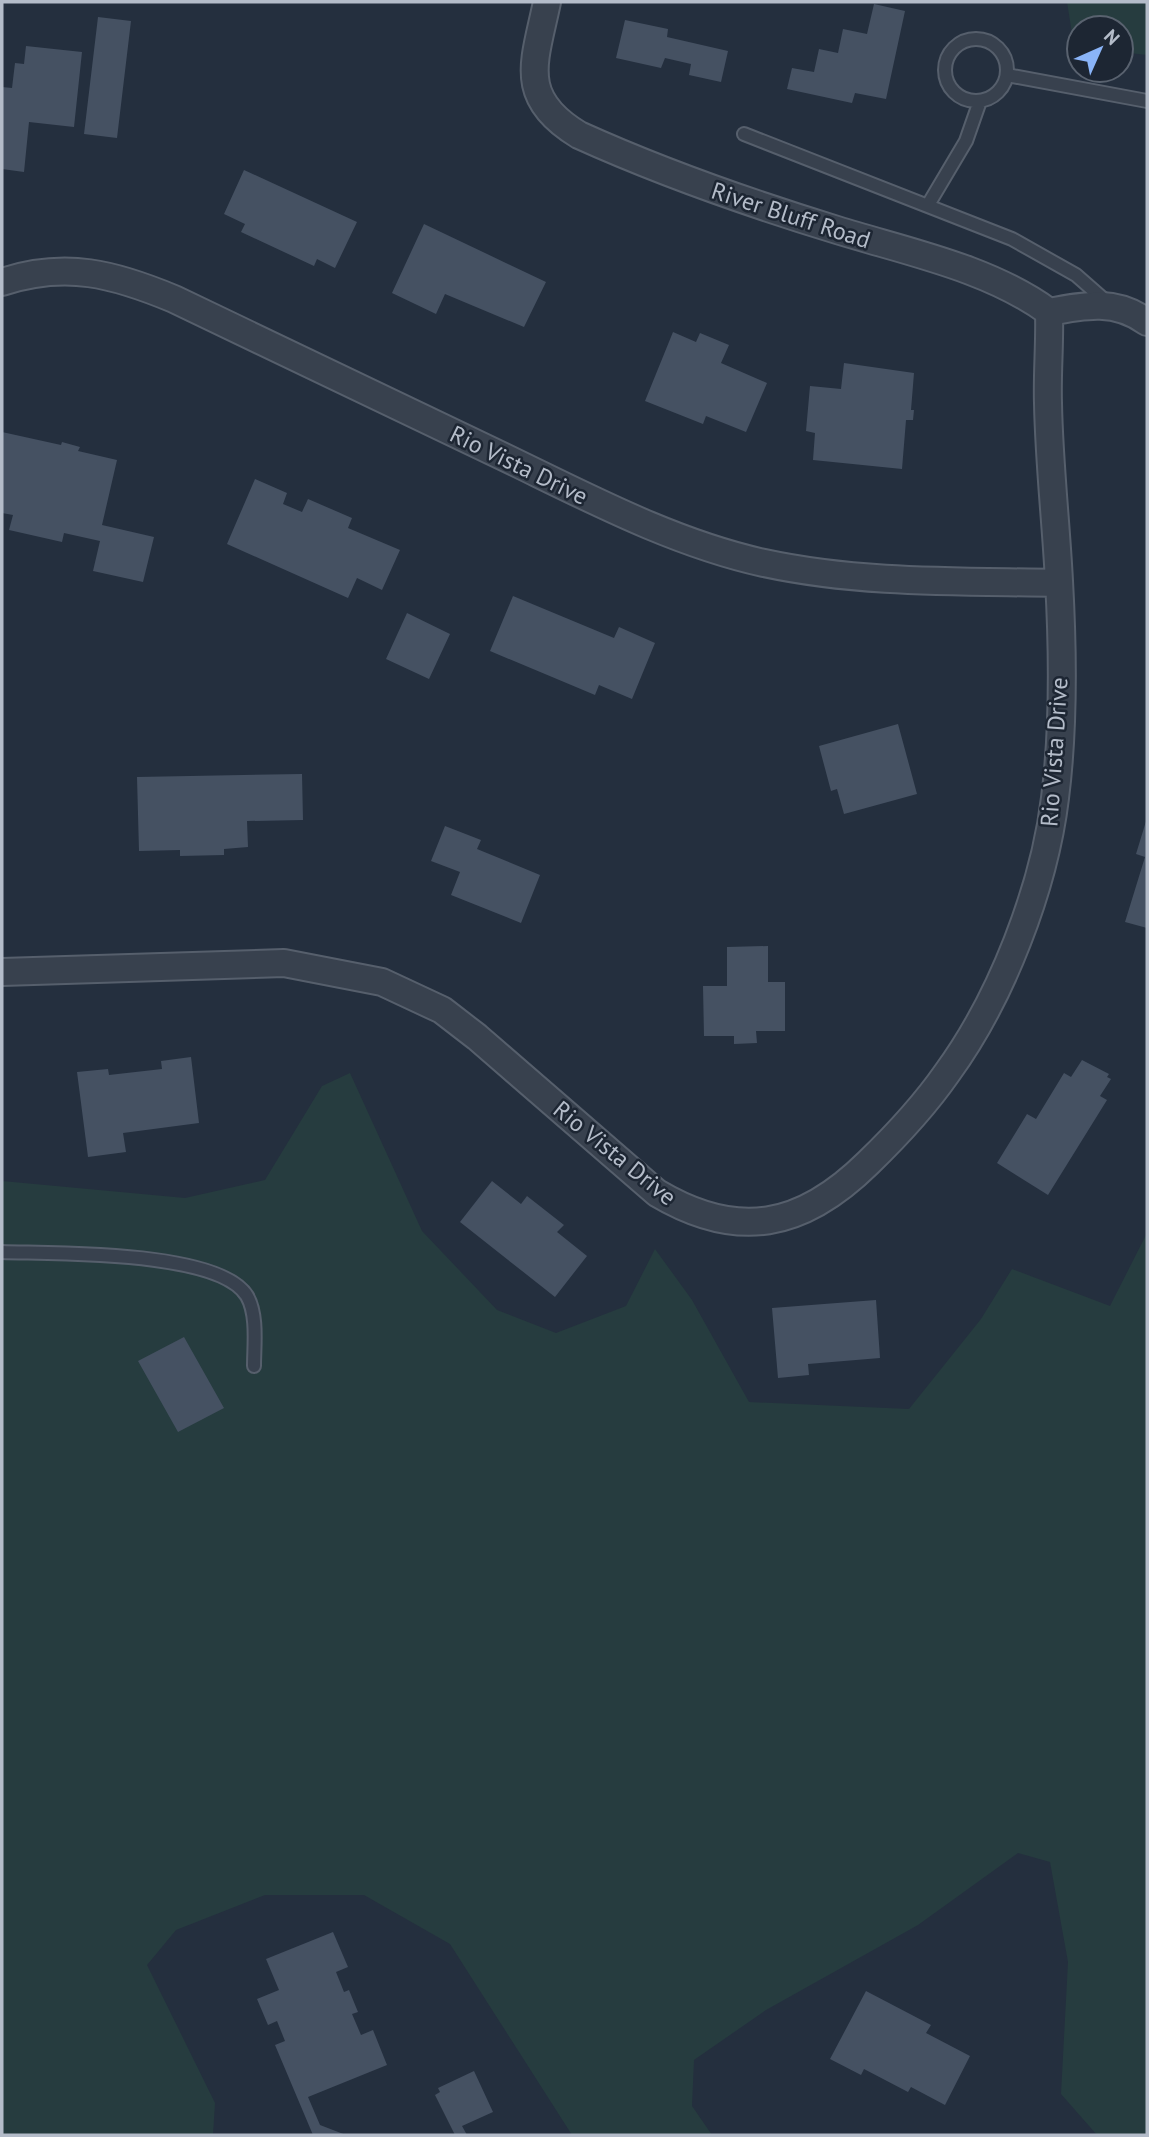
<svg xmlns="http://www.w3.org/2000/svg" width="1149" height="2137" viewBox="0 0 1149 2137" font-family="'PT Sans',sans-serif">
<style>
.green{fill:#263c3f}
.building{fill:#455162}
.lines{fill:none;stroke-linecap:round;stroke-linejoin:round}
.lane-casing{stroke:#565f6c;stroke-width:16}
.street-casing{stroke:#565f6c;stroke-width:30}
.lane{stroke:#38414e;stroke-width:12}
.street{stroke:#38414e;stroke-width:26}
.labels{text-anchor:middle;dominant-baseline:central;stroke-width:5;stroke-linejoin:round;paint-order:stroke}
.street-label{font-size:24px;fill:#b4bcc9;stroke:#1d2633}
</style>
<rect width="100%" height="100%" fill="#242f3e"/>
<path class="green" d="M1067 2H1147V55L1121 52V28H1079V47L1074 46Z
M350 1073 422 1231 497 1310 556 1333 626 1306 655 1249 692 1300 749 1402 909 1409 981 1319 1012 1269 1110 1306 1147 1233V2135H1097L1061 2094 1068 1962 1050 1862 1018 1853 918 1925 766 2010 694 2060 692 2106 712 2135H572L450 1944 364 1895H265L176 1930 147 1965 215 2103 213 2135H2V1181L185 1198 265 1180 322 1086Z"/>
<path class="building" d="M874 4 905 11 886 99 855 93 852 103 787 89 792 68 814 72 819 49 838 53 843 29 867 34Z
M98 17 131 21 117 138 84 134Z
M625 20 668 29 667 37 728 51 721 82 689 75 691 64 665 58 661 68 616 58Z
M26 46 82 52 74 127 29 122 24 172 2 169V87L12 88 15 63 24 64Z
M244 170 357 222 335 268 317 259 314 266 241 232 245 224 224 214Z
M424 224 546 282 524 327 445 294 436 314 392 293Z
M673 332 696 342 700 333 729 345 721 363 767 383 746 432 706 416 703 424 645 401Z
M844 363 914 373 911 410H914L913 420H906L902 469 813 460 815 433 806 431 810 386 841 389Z
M2 432 61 445 62 442 80 447 78 451 117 460 102 525 154 537 143 582 93 571 100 541 64 533 62 542 9 530 13 515 2 513Z
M255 479 287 493 283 504 302 512 308 499 352 518 348 528 400 550 382 590 357 578 348 598 227 544Z
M513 596 614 638 619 627 655 643 632 699 599 685 595 695 490 651Z
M407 613 450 634 429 679 386 659Z
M898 724 917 794 844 814 837 789 831 791 819 746Z
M302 774 303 820 247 821 248 847 224 849V855L180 856V850L139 851 137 777Z
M1147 818V928L1125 922 1145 857 1136 854Z
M445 826 481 840 477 849 540 875 521 923 451 895 460 872 431 861Z
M768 946V982H785V1031H756L757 1043 734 1044V1036H704L703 986H727V947Z
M191 1057 199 1123 123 1133 126 1152 88 1157 77 1072 108 1069 109 1075 162 1069 161 1061Z
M1082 1060 1109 1074 1107 1077 1111 1079 1100 1096 1107 1100 1048 1195 997 1163 1027 1114 1036 1119 1064 1073 1071 1077Z
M492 1181 521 1204 527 1196 564 1225 557 1232 587 1256 555 1297 460 1222Z
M876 1300 880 1358 808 1364 809 1375 778 1378 772 1308Z
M184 1337 224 1408 178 1432 138 1361Z
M333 1932 348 1967 336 1972 344 1992 349 1990 358 2012 352 2014 361 2035 373 2030 387 2065 308 2097 320 2125 346 2135H313L275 2045 285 2041 277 2021 268 2025 257 1999 279 1990 266 1959Z
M866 1991 931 2025 926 2033 970 2056 945 2105 911 2087 908 2092 864 2069 861 2075 830 2059Z
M474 2071 493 2112 462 2126 467 2135H455L435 2095 440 2092 438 2088Z"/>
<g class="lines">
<defs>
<path id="lane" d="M945 70a31 31 0 1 1 62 0a31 31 0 1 1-62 0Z
M1007 75 1147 101
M744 134 1012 239 1076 275 1109 304
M928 205 966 141 980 101
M2 1252C53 1254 219 1250 247 1296 258 1315 254 1346 254 1366"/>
<path id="street" d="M547 2C535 61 516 97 579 135 663 173 749 203 837 230 908 252 989 268 1049 312 1085 305 1116 299 1147 322
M2 282C66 261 114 274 174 299 284 351 394 404 504 457 587 497 673 543 764 563 861 584 961 581 1059 583
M2 972 284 963 382 982 442 1010 477 1037 657 1193C738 1241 802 1228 868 1163 897 1135 924 1106 947 1073 1001 999 1044 889 1055 798 1064 727 1063 652 1059 581 1056 522 1049 462 1048 403 1047 373 1050 343 1049 312"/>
</defs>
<use href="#lane" class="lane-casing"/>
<use href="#street" class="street-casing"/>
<use href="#lane" class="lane"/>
<use href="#street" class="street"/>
</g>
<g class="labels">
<g class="street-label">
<text transform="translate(791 215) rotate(18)">River Bluff Road</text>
<text transform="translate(519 465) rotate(26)">Rio Vista Drive</text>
<text transform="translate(1054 752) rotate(-86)">Rio Vista Drive</text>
<text transform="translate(615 1153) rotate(39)">Rio Vista Drive</text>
</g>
</g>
<rect width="1149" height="2137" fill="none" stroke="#b4bcc9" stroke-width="7"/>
<g transform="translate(1100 49) rotate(45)"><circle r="33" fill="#1d2633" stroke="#59626f" stroke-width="2"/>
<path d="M0-5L12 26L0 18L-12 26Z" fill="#8ab4f8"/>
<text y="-10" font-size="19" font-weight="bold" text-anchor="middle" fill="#b4bcc9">N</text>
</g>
</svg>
